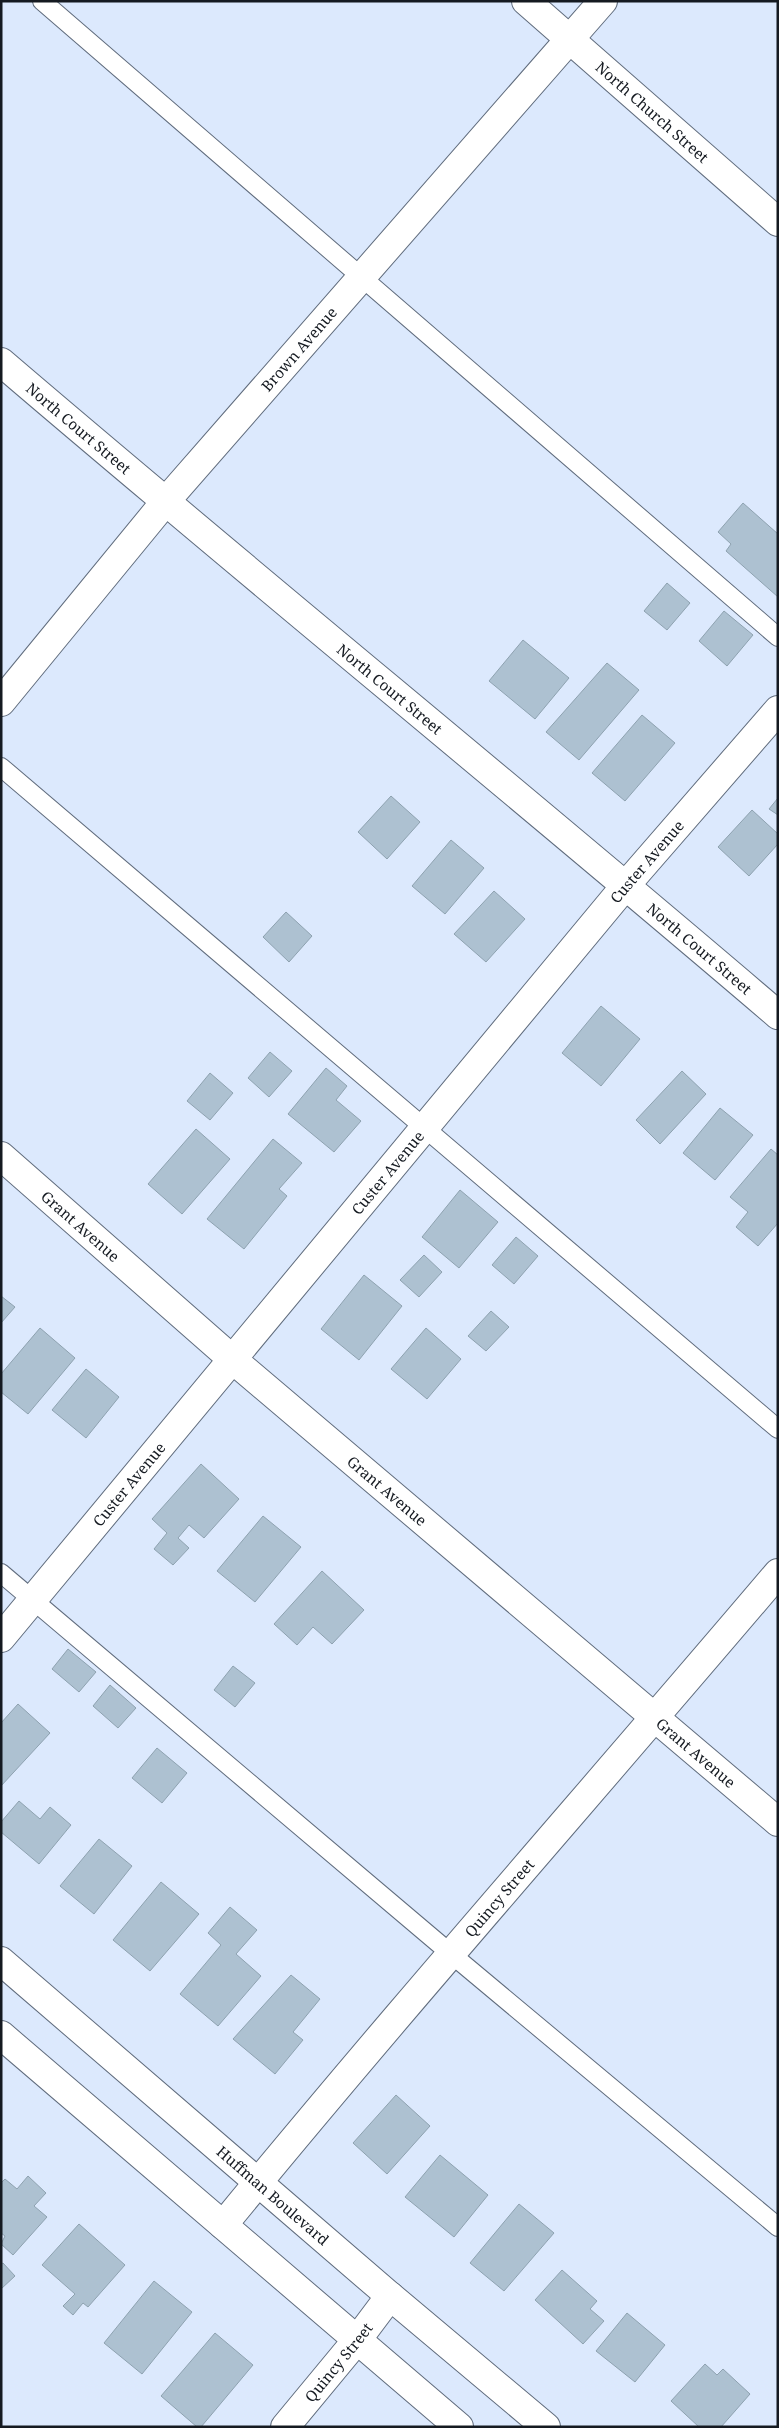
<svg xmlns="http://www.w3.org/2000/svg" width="779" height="2428" viewBox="0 0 779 2428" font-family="'Noto Serif',serif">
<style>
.building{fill:#adc1d1;stroke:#8ea2b0}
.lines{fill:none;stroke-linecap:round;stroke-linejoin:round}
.service-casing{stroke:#606c7d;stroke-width:20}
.minor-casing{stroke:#606c7d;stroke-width:30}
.tertiary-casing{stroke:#606c7d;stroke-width:30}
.service{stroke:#fff;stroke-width:18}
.minor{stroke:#fff;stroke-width:28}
.tertiary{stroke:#fff;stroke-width:28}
.labels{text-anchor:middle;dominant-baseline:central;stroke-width:5;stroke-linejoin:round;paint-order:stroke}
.street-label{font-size:15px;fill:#151a21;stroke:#fff}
</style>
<rect width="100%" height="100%" fill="#dce9fd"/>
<path class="building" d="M743 503 778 534V597L726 551 731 544 718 532Z
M667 583 690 603 667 630 644 611Z
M724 611 753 635 727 666 699 641Z
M523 640 569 678 535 719 489 681Z
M607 663 639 690 579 760 546 732Z
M642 715 675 743 625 801 592 773Z
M391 796 420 822 387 859 358 832Z
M778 798V815L769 809Z
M752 810 778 834V844L749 876 718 847Z
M451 840 484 868 445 914 412 886Z
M494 891 525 919 486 962 454 934Z
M286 912 312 936 289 962 263 937Z
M601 1006 640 1039 601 1086 562 1053Z
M270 1052 292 1071 269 1097 248 1078Z
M326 1068 347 1086 336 1100 361 1121 334 1152 288 1114Z
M682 1071 706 1094 660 1144 636 1120Z
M210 1073 233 1093 210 1120 187 1101Z
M720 1108 753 1135 715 1180 683 1153Z
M196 1129 230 1159 182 1214 148 1184Z
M273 1139 302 1163 279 1189 287 1196 244 1249 207 1219Z
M771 1149 778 1155V1223L758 1246 736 1227 748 1212 730 1197Z
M460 1190 498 1222 459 1268 422 1237Z
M516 1237 538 1256 514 1284 492 1265Z
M424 1255 442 1272 419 1297 400 1280Z
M364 1275 402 1306 359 1360 321 1329Z
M1 1296 15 1307 1 1323Z
M491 1311 509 1327 486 1351 468 1336Z
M40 1328 75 1358 28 1414 1 1392V1374Z
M426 1328 461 1359 427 1399 391 1369Z
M86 1369 119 1397 86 1438 52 1410Z
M201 1464 239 1499 204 1538 189 1525 178 1538 189 1548 173 1565 154 1549 167 1533 152 1519Z
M263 1516 301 1547 255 1602 217 1571Z
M322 1571 364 1610 332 1644 313 1627 297 1645 274 1624Z
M68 1649 96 1672 79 1692 52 1669Z
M233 1666 255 1683 235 1707 214 1690Z
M110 1685 136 1708 118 1728 93 1706Z
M18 1704 50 1733 1 1786V1723Z
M157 1748 187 1773 162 1803 132 1778Z
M19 1801 40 1819 50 1807 71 1825 39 1864 1 1832V1822Z
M99 1839 132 1866 94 1914 60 1886Z
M161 1882 199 1914 150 1971 113 1940Z
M230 1907 257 1930 236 1954 261 1976 218 2026 180 1994 221 1945 208 1933Z
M291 1975 320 1999 293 2032 303 2040 275 2074 233 2039Z
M396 2095 430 2126 387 2174 353 2143Z
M440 2155 488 2195 454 2237 405 2197Z
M28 2176 46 2193 34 2206 47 2217 13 2255 1 2244 5 2236 1 2233V2183L5 2179 17 2189Z
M519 2204 554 2233 504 2291 470 2263Z
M79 2224 125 2265 88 2307 83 2303 73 2315 63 2306 75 2294 42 2265Z
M3 2263 15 2276 1 2289V2264Z
M562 2270 597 2301 590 2309 604 2321 583 2344 535 2300Z
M154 2281 192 2312 142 2374 104 2343Z
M627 2313 665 2345 635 2382 596 2351Z
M215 2333 253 2365 201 2427H197L161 2396Z
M705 2364 717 2375 723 2369 750 2394 721 2427H699L671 2401Z"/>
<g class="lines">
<defs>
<path id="service" d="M42 1 778 637
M1 767 778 1429
M1 1573 450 1953 778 2227"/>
<g id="minor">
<path id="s1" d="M526 1 778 222"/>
<path id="s2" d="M1 362C258 582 521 795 778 1015"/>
<path id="s3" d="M1 702 165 502 603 1"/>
<path id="s4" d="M1 1156 232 1359 778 1822"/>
<path id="s5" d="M223 2225C404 2004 593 1791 778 1573"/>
<path id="s6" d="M285 2427 357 2340 390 2296"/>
</g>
<g id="tertiary">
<path id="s7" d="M1 1638 626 885 778 710"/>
<path id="s8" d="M1 1961 390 2296 546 2427"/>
<path d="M1 2035 459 2427"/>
</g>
</defs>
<use href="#service" class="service-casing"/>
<use href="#minor" class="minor-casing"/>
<use href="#tertiary" class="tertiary-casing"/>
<use href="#service" class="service"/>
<use href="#minor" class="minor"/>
<use href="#tertiary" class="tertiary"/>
</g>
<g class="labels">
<g class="street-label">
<text stroke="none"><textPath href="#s1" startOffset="168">North Church Street</textPath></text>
<text stroke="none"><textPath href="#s3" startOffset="462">Brown Avenue</textPath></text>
<text stroke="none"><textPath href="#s2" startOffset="102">North Court Street</textPath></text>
<text stroke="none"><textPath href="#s2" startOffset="508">North Court Street</textPath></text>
<text stroke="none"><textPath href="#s7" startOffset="1010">Custer Avenue</textPath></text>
<text stroke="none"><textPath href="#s2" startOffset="912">North Court Street</textPath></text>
<text stroke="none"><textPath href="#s7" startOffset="605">Custer Avenue</textPath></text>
<text stroke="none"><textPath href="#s4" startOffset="106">Grant Avenue</textPath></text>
<text stroke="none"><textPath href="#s7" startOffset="200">Custer Avenue</textPath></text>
<text stroke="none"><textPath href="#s4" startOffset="511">Grant Avenue</textPath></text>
<text stroke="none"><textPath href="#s4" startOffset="916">Grant Avenue</textPath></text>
<text stroke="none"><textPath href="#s5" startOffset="428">Quincy Street</textPath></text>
<text stroke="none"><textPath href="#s8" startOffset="359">Huffman Boulevard</textPath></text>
<text stroke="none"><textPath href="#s6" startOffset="84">Quincy Street</textPath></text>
</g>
</g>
<rect width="779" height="2428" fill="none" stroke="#151a21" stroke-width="5"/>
</svg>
